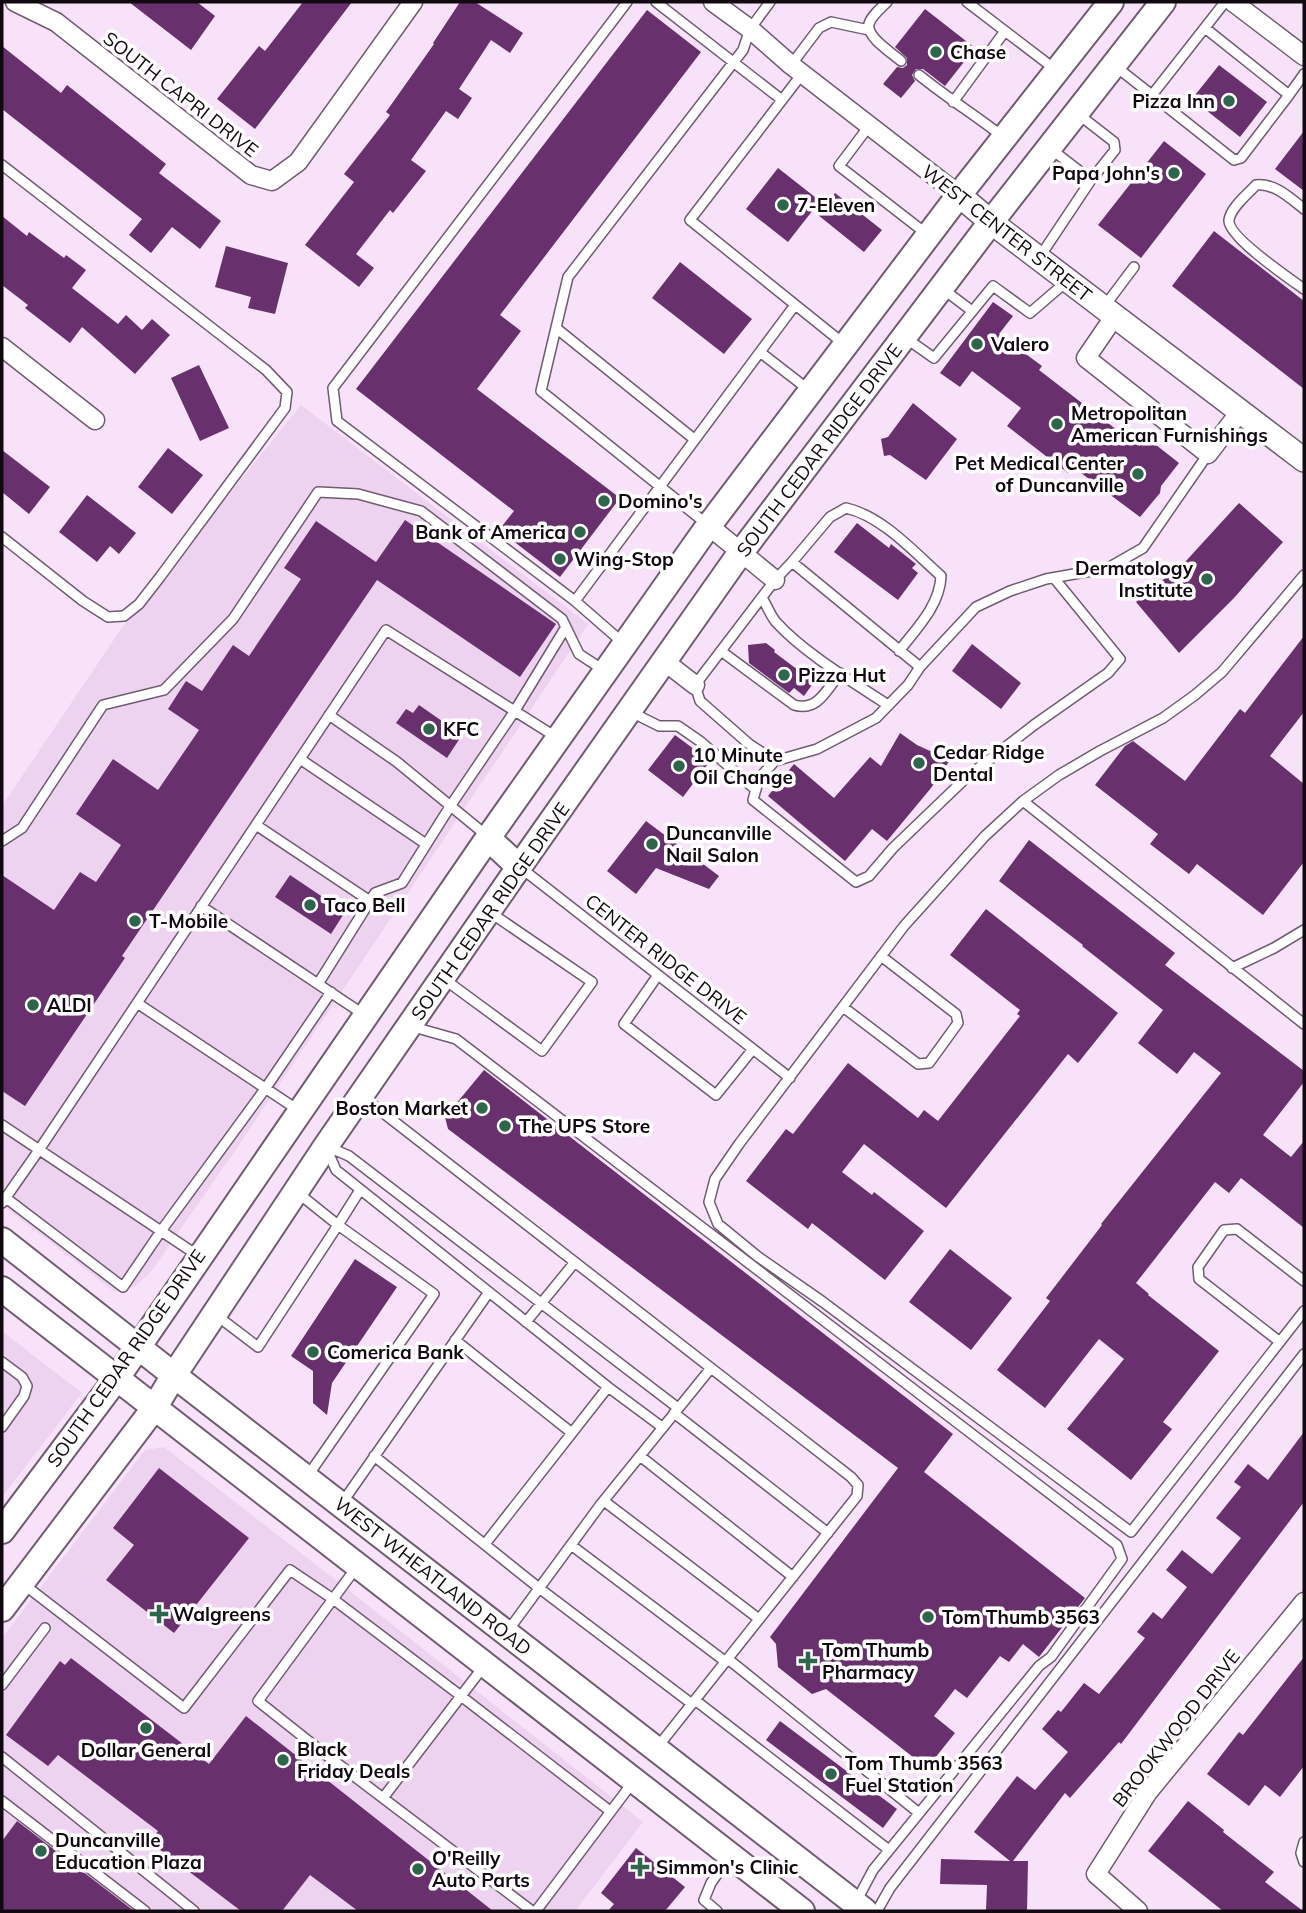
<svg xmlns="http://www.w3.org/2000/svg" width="1306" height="1913" viewBox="0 0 1306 1913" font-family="Mulish,sans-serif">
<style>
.built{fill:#eed3f0}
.building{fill:#69306e}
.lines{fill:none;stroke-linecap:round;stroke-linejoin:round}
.service-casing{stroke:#6f5c70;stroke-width:12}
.minor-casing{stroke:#6f5c70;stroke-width:21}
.tertiary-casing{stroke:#6f5c70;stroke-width:26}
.secondary-casing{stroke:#6f5c70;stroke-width:28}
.service{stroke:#fff;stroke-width:9}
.minor{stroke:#fff;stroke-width:18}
.tertiary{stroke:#fff;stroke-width:23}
.secondary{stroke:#fff;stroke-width:24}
.poi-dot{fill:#2e654d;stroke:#fff;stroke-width:2.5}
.labels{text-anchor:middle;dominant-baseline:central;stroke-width:7;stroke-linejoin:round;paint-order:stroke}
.poi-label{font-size:19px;font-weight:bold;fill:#100910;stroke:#fff;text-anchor:start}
.street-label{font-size:19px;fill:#100910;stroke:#fff}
</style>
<rect width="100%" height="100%" fill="#f8e2f9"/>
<path class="built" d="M301 405 588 624 237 1148 150 1273 134 1287 115 1292 2 1205V806L121 629Z
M2 1331 82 1393 2 1497Z
M164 1447 337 1581 643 1822 575 1911H2V1638L145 1450Z"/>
<path class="building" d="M129 2H197L215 16 191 50Z
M303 2H352L255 129 217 99 259 46 265 51Z
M460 2H475L523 33 510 53 491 40 459 89 472 98 458 119 446 111 411 160 426 171 393 213 390 210 356 254 374 268 359 287 305 245 354 182 344 174 390 115 386 112 434 44 433 43Z
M925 9 975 48 945 86 923 69H916L912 75 915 81 901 98 883 84 897 67 903 68 907 65V58L895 47Z
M647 10 701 52 500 315 521 331 477 389 620 498 560 577 499 530 514 511 356 389Z
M2 46 61 93 67 85 166 164 159 173 221 221 200 249 172 227 151 253 129 235 142 219 2 109Z
M1219 65 1267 102 1240 137 1192 99Z
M1304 131V191L1275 169Z
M1164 141 1206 174 1141 258 1098 225Z
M778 168 820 201 788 242 746 209Z
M835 193 882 230 864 252 818 215Z
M2 216 27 236 29 232 64 258 66 255 86 270 72 288 118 324 126 315 142 330 152 319 170 335 135 374 82 327 70 343 25 308 28 305 2 285Z
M1214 231 1304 301V389L1172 286Z
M226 246 288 263 275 314 248 308 251 297 215 287Z
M680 262 752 319 724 354 652 298Z
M993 302 1013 316 999 334 1042 366 1039 370 1130 440 1137 430 1179 463 1161 486 1160 493 1140 517 1073 467 1068 473 1007 426 1021 408 972 371 960 387 940 373Z
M199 365 229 428 200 441 171 378Z
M913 403 957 439 926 480 890 455 884 456 881 439 888 437Z
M168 448 203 475 172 514 138 487Z
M2 450 50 487 29 514 2 492Z
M87 495 136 533 119 554 110 546 97 562 59 532Z
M1239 503 1283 542 1234 598 1179 653 1136 602 1186 561Z
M405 520 556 624 520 677 377 580 122 956 125 958 25 1106 2 1091V875L54 910 80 872 96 882 121 845 76 814 113 759 158 790 199 730 168 709 186 681 202 691 233 645 249 656 301 579 284 568 316 521 376 562Z
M857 523 889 548 891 544 916 564 912 568 918 573 898 600 834 552Z
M1304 636V712L1270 756 1304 784V862L1263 915 1197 864 1189 874 1150 844 1158 834 1095 785 1125 746 1133 741 1185 781 1240 709 1245 713Z
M766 643 775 650 774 652 814 682 804 696 794 688 789 693 749 663 748 645Z
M972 644 1021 683 1001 709 952 671Z
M419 705 462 735 447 758 396 723 406 709 413 713Z
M900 733 917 745 950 760 931 788 887 841 872 829 845 861 768 796 794 764 834 798 870 757 881 766Z
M675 735 710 761 683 797 648 770Z
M646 821 719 876 709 889 656 868 636 894 607 871Z
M1029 840 1175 953 1165 965 1304 1071V1082L1263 1135 1291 1157 1304 1141V1228L1241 1178 1229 1193 1215 1182 1136 1283 1149 1294 1148 1295 1219 1351 1163 1422 1172 1429 1131 1480 1067 1429 1124 1359 1099 1339 1045 1408 997 1370 1050 1301 1046 1298 1102 1225 1101 1224 1221 1073 1194 1052 1177 1074 1138 1043 1163 1010 1082 946 1083 945 999 881Z
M290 875 345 912 331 934 275 897Z
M986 909 1118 1013 1078 1063 1068 1054 946 1208 864 1144 842 1172 872 1195 874 1192 924 1231 885 1280 812 1223 808 1229 746 1181 786 1129 793 1134 848 1063 918 1118 924 1110 938 1121 1020 1016 1017 1014 1020 1010 950 955Z
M484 1070 953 1434 924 1472 1085 1598 1039 1657 1023 1644 1009 1662 1000 1656 967 1698 955 1689 934 1716 955 1733 927 1768 826 1689 812 1694 778 1667 776 1644 770 1637 898 1468 448 1129 445 1117Z
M950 1249 1012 1298 971 1350 909 1302Z
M355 1259 397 1287 332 1383 327 1415 313 1403V1371L291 1356Z
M1304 1432V1502L1121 1744 1119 1742 1070 1798 1065 1793 1013 1861H1028L1027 1911 986 1910 987 1885 940 1884 941 1859 1010 1861 974 1832 1017 1776 1035 1790 1068 1752 1042 1729 1058 1710 1061 1712 1084 1683 1099 1694 1145 1638 1137 1632 1153 1612 1162 1619 1187 1587 1166 1570 1182 1550 1212 1574 1241 1538 1216 1518 1241 1487 1234 1482 1248 1464 1268 1480Z
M159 1468 249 1538 174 1633 106 1580 134 1545 113 1528Z
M1304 1657V1766L1280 1797 1265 1785 1249 1806 1207 1774 1239 1732 1243 1735Z
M71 1658 209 1764 246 1716 493 1911H358L310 1875 282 1911H241L150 1842 158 1831 58 1755 48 1766 6 1735 60 1661 65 1665Z
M780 1721 897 1809 883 1828 766 1740Z
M1188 1801 1224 1830 1223 1832 1274 1872 1265 1882 1303 1911H1223L1148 1851Z
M17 1821 134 1911H2V1841Z
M636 1848 685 1887 665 1911H608L614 1904 601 1893Z"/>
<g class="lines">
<defs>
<path id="service" d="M656 2 782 100
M887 2C881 8 871 16 869 24 866 37 892 53 901 61
M967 2 1056 70
M1205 28 1289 95 1304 74
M791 65 819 28 831 22 869 30
M1115 66 1152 95 1225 2
M802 74 690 220 844 344
M919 75C946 97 975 115 1002 136
M1152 95 1234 160 1241 158 1289 95
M953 102 1005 31
M869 126 839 166 928 235
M1051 149 1091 180
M2 165 266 370 287 392 285 408 160 577 139 604 124 616 108 617 83 601 2 537
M1304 209C1290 198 1275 183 1256 185 1248 194 1231 207 1229 220 1227 236 1290 279 1304 289
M1039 258 1091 180 1115 150 1114 142 1078 114
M943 289 972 311
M795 305 760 352 809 390
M1104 307 1134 267
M556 328 694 439
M907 339 934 358 993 286 1030 313 1066 282
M708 525 541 391 568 277 743 50 750 29 770 2
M792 562 830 517 846 508C882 516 914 552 941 576 940 605 917 628 899 651
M1304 575 1222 672 1195 695 1163 718 1100 751 1059 775 1023 801 985 836 904 926 739 1144 715 1179 709 1202 718 1224 757 1256 823 1302 1131 1532 1304 1311
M762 598C767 605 770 615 776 622 804 653 853 682 888 705
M575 601 337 421 333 388 627 2
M622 642 575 601 760 352
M721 651 794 705C818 712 827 689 840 673
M920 667 792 562 775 580 695 685 700 701 749 744 775 761 817 749 876 718 908 685 920 667 976 607 1010 591 1046 579 1108 568 1143 548 1208 454
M631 712 659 726H678L701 742 756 790
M329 715 397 762 486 835
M300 759 426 844
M775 761 759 778 753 800 856 882 869 876 893 848 967 777 1034 725 1108 673 1120 659 1054 578
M1023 801 1304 1024
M256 825 370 901
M2 841 22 828 103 705 164 690 233 619 318 492 358 494 421 511 562 619 579 654 605 671
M521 868 790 1078
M201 906 363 1014
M1232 968 1274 948 1304 930
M658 975 624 1024 716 1095 753 1049
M444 979 542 1051 592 982 491 913
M318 984 375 893 402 883 451 805 514 712 566 627
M137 1003 298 1110
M843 1007 918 1064 929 1063 958 1023 956 1014 881 956
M410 1026 456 1039 1117 1545 1122 1559 1051 1657 1039 1666 873 1870 856 1902
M364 1098 851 1477 858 1485 857 1496 656 1749
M2 1125 197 1255
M326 1146 349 1156 678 1408
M328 1152 336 1170 608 1387 662 1427
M298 1193 338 1225 360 1190
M6 1198 123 1287 161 1231 265 1089 331 992
M2 1203 39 1150 386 630 556 737
M216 1315 258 1347 338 1225 434 1294 307 1477
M526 1322 575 1262
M455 1340 572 1433
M1280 1342 1199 1279 1198 1267 1224 1230 1237 1229 1304 1281
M2 1362 22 1377 27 1386 24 1396 2 1427
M674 1413 828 1533
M374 1456 539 1588 692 1704
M640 1456 793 1577
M604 1501 759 1619
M342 1503 489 1292
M485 1544 608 1387
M571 1545 726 1662
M356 1568 333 1599 461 1696 484 1666
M22 1583 184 1708 290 1570 333 1599 258 1701 321 1751 532 1911
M507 1632 601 1504 711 1368
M728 1659 919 1813
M2 1685 45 1628
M695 1700 889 1850
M2 1757 194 1911
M383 1798 461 1696 610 1811
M2 1801 145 1911
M1304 1842 1301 1853 1304 1862
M536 1911 633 1782
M717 1911 704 1900 711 1883 730 1856
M877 1911 890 1888 1304 1354"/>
<path id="minor" d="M15 2 56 22 251 175 272 181 298 162 413 2
M713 2 750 29 791 65 959 195
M1233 2 1304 56
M1114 317 1086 358 1208 454 1239 413
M2 347 95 420
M709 526 775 580
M664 661 695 685
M1138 1911 1096 1874 1148 1792 1304 1602"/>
<path id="tertiary" d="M959 195 991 222 1304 460"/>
<path id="secondary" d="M488 838 519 867
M2 1240 189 1387 865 1911
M2 1289 802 1911
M2 1531 117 1378 488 838 704 532 959 195 1111 2
M2 1609 155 1407 174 1375 326 1146 519 867 736 559 991 222 1163 2"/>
</defs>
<use href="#service" class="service-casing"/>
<use href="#minor" class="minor-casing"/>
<use href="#tertiary" class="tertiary-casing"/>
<use href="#secondary" class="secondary-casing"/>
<use href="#service" class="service"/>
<use href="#minor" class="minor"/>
<use href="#tertiary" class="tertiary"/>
<use href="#secondary" class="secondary"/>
</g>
<g class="poi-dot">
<circle cx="936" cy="52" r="7"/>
<circle cx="1229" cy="101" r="7"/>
<circle cx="1174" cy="173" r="7"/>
<circle cx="783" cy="205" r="7"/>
<circle cx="977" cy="344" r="7"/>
<circle cx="1057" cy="424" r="7"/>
<circle cx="1138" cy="474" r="7"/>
<circle cx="604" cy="501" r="7"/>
<circle cx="580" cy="532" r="7"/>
<circle cx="560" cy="559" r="7"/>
<circle cx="1207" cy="579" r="7"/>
<circle cx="784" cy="675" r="7"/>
<circle cx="429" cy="729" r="7"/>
<circle cx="919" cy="763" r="7"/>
<circle cx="679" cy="766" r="7"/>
<circle cx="652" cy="844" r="7"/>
<circle cx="310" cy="905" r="7"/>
<circle cx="135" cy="921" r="7"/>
<circle cx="33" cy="1005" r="7"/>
<circle cx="482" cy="1108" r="7"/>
<circle cx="505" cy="1126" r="7"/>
<circle cx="313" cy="1352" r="7"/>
<path d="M155.5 1603.5h7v7h7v7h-7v7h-7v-7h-7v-7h7z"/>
<circle cx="928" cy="1617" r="7"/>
<path d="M804.5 1650.5h7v7h7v7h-7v7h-7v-7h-7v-7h7z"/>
<circle cx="146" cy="1728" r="7"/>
<circle cx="283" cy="1760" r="7"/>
<circle cx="831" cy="1774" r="7"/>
<circle cx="41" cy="1851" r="7"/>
<path d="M636.5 1856.5h7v7h7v7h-7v7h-7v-7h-7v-7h7z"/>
<circle cx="418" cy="1869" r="7"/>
</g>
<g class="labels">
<g class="poi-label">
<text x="950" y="52">Chase</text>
<text x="1215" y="101" text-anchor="end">Pizza Inn</text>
<text x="1160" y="173" text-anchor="end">Papa John's</text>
<text x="797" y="205">7-Eleven</text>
<text x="991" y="344">Valero</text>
<text x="1071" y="413">Metropolitan<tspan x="1071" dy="22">American Furnishings</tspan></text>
<text x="1124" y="463" text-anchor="end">Pet Medical Center<tspan x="1124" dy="22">of Duncanville</tspan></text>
<text x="618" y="501">Domino's</text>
<text x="566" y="532" text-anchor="end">Bank of America</text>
<text x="574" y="559">Wing-Stop</text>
<text x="1193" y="568" text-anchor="end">Dermatology<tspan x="1193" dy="22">Institute</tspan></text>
<text x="798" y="675">Pizza Hut</text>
<text x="443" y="729">KFC</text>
<text x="933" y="752">Cedar Ridge<tspan x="933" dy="22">Dental</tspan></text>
<text x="693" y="755">10 Minute<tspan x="693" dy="22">Oil Change</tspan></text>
<text x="666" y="833">Duncanville<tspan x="666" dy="22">Nail Salon</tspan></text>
<text x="324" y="905">Taco Bell</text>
<text x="149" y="921">T-Mobile</text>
<text x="47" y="1005">ALDI</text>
<text x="468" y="1108" text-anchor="end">Boston Market</text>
<text x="519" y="1126">The UPS Store</text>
<text x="327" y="1352">Comerica Bank</text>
<text x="173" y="1614">Walgreens</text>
<text x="942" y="1617">Tom Thumb 3563</text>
<text x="822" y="1650">Tom Thumb<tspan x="822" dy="22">Pharmacy</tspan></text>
<text x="297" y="1749">Black<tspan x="297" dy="22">Friday Deals</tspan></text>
<text x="146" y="1750" text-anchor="middle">Dollar General</text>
<text x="845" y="1763">Tom Thumb 3563<tspan x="845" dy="22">Fuel Station</tspan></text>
<text x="55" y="1840">Duncanville<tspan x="55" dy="22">Education Plaza</tspan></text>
<text x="432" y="1858">O'Reilly<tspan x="432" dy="22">Auto Parts</tspan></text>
<text x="656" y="1867">Simmon's Clinic</text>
</g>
<g class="street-label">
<text transform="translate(181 94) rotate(38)">SOUTH CAPRI DRIVE</text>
<text transform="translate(1007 233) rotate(38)">WEST CENTER STREET</text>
<text transform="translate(819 450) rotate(-53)">SOUTH CEDAR RIDGE DRIVE</text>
<text transform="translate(490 911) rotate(-55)">SOUTH CEDAR RIDGE DRIVE</text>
<text transform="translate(666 959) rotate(38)">CENTER RIDGE DRIVE</text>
<text transform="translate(126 1358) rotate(-55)">SOUTH CEDAR RIDGE DRIVE</text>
<text transform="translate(433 1576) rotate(38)">WEST WHEATLAND ROAD</text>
<text transform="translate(1176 1728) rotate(-52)">BROOKWOOD DRIVE</text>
</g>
</g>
<rect width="1306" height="1913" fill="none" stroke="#100910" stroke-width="7"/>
</svg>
